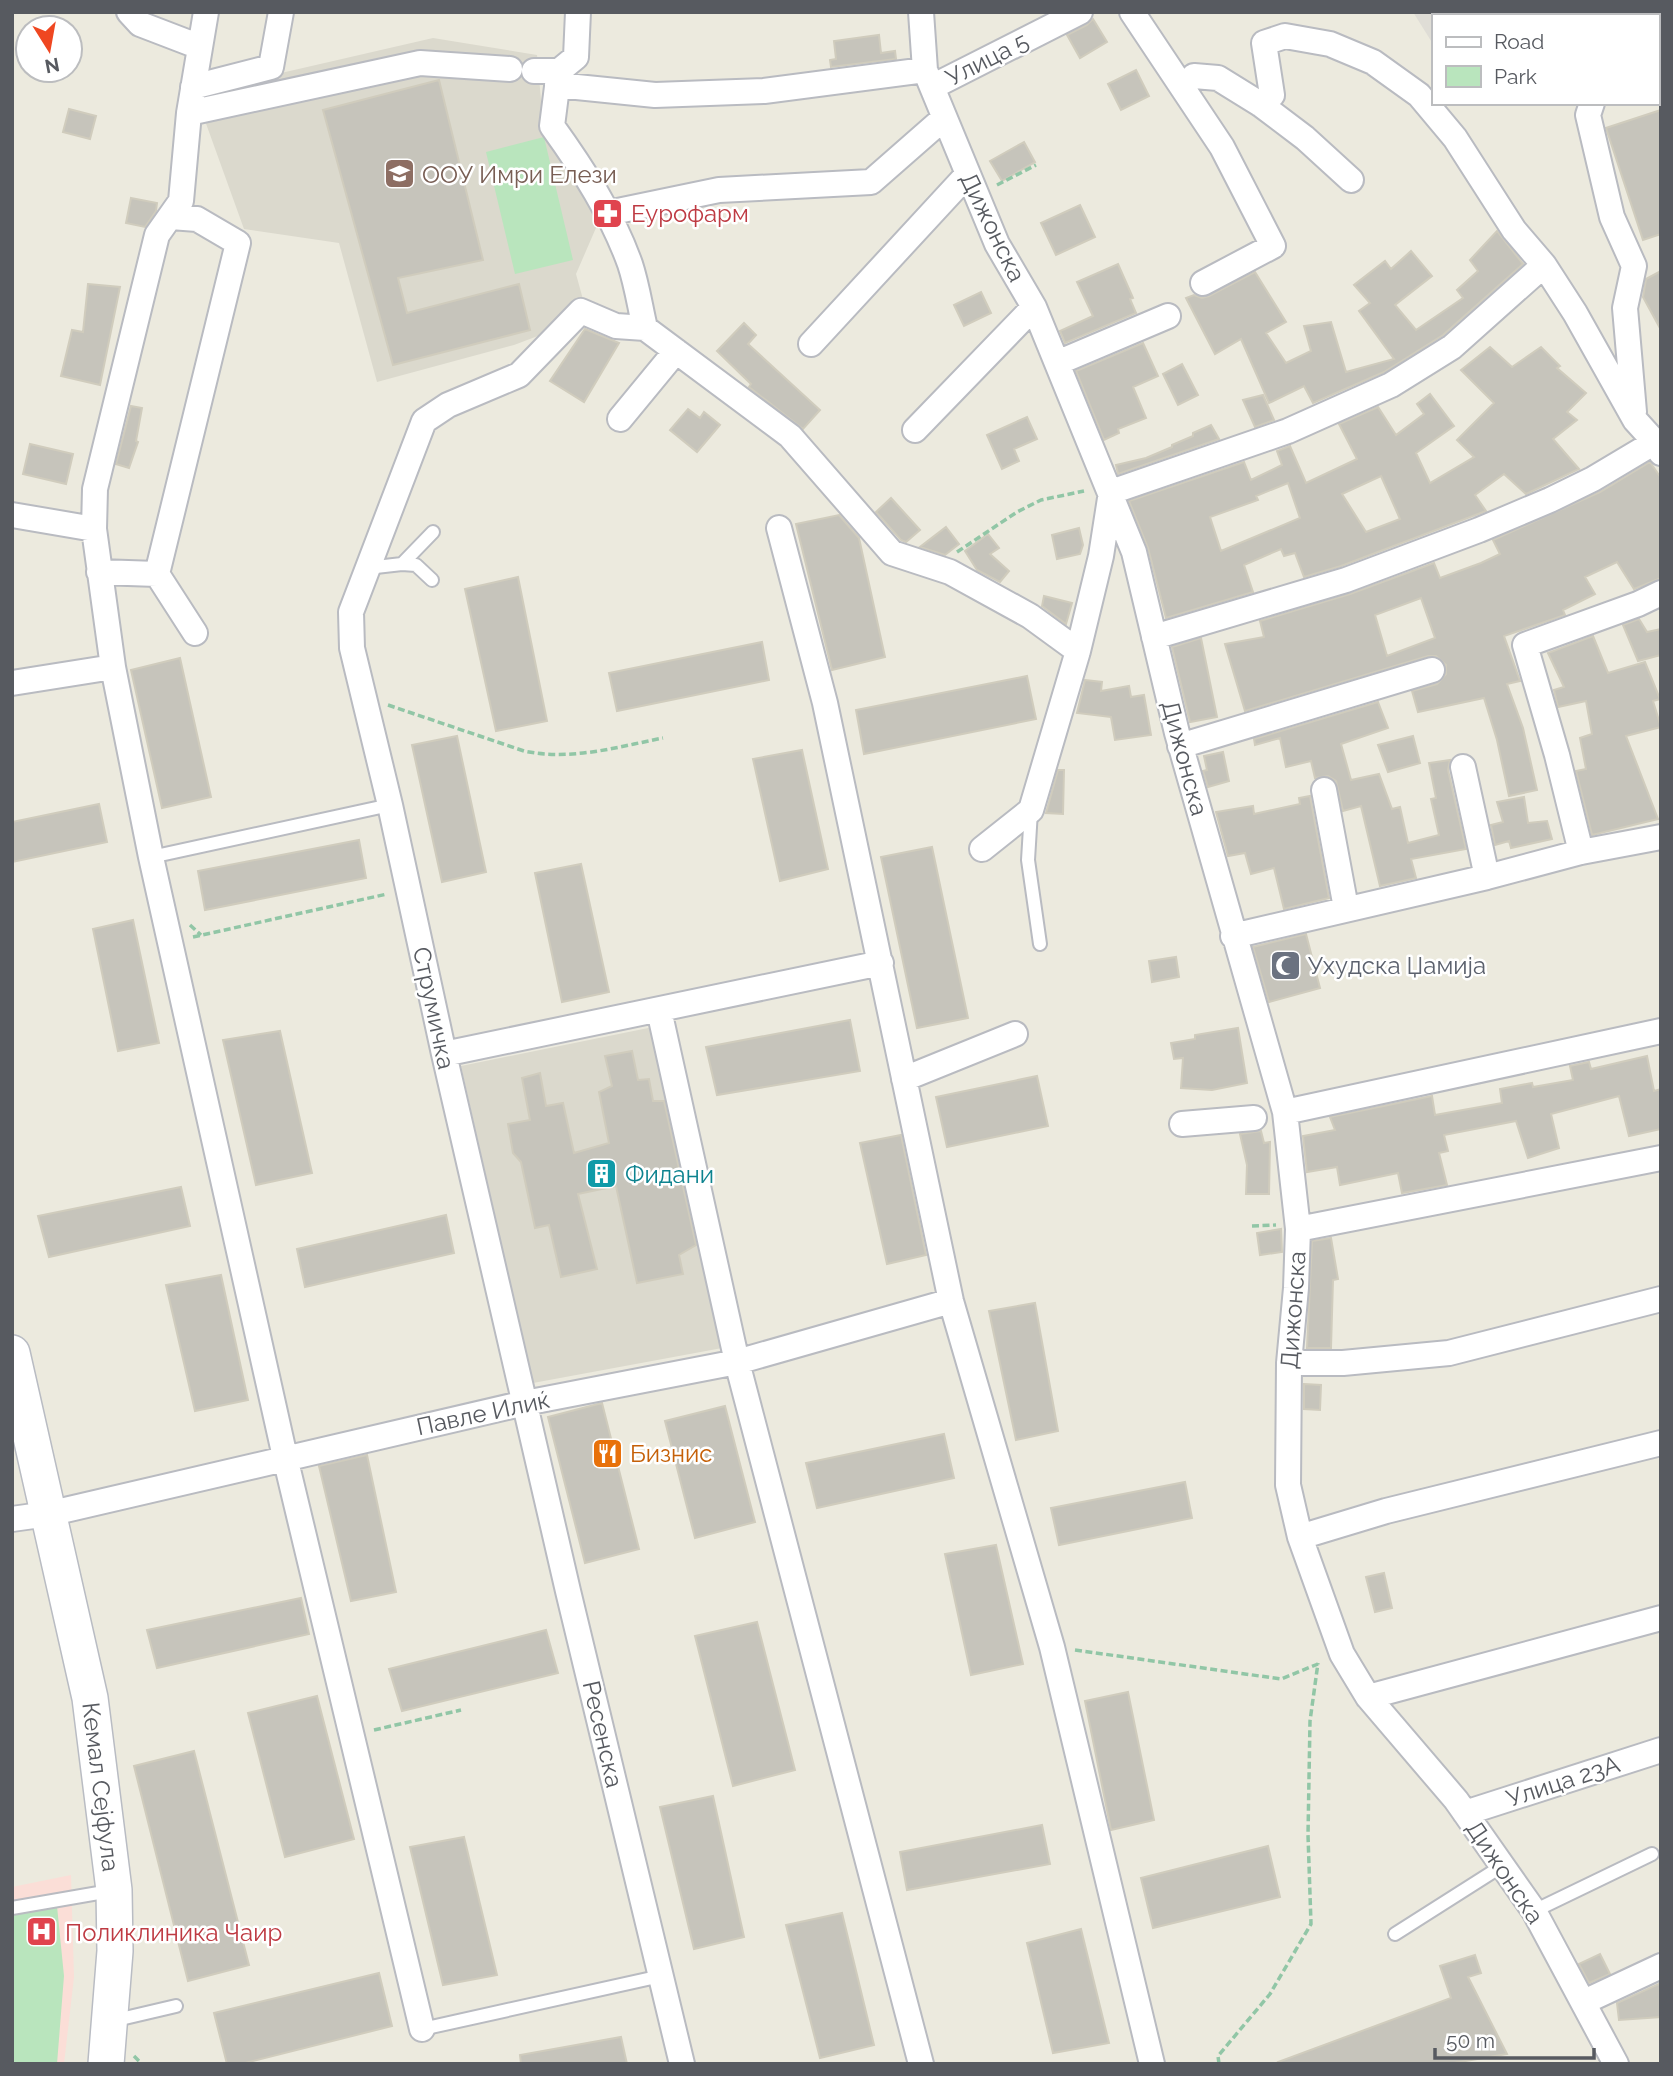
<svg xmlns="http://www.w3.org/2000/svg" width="1673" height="2076" viewBox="0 0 1673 2076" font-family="Raleway,sans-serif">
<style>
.industrial{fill:#dfddd6}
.education{fill:#dbd9cd}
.medical{fill:#fbded7}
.green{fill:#b9e5bd}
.building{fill:#c6c4bb;stroke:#d0ccbd;stroke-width:2;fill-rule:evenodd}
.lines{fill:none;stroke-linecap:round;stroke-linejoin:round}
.lane-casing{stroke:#b9bbc1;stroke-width:16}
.street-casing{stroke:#b9bbc1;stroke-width:28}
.secondary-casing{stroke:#b9bcc3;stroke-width:38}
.path{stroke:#91c6a6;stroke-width:3.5;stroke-dasharray:7 3.5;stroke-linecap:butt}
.lane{stroke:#fff;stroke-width:12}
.street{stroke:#fff;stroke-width:24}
.secondary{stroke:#fff;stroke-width:35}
.labels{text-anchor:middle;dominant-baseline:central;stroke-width:5;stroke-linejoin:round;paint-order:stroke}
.street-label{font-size:24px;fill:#575a60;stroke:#fff}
.education-label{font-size:24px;fill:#785e54;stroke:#fff;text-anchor:start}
.health-label{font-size:24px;fill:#be3a42;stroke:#fff;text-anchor:start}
.worship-label{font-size:24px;fill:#5b616d;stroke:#fff;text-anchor:start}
.culture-label{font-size:24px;fill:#0d838f;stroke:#fff;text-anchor:start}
.food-label{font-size:24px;fill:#c56008;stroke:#fff;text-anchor:start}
</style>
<rect width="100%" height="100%" fill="#eceade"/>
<path class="industrial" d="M1413 12H1661V22L1657 23V16H1433V44Z"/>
<path class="education" d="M433 38 537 55 544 134 602 214 576 274 584 303 559 328 514 345 377 382 339 243 244 229 195 93Z
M658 1026 733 1346 533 1383 461 1066Z"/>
<path class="medical" d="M71 1875 74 1977 64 2064H12V1887Z"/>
<path class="green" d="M544 137 573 260 515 274 486 152Z
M57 1906 64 1976 57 2064H12V1915Z"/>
<path class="building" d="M1093 19 1107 42 1080 58 1067 35 1087 25Z
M879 35 881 53 895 51 896 59 831 67 830 60 836 59 834 41Z
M1136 70 1149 96 1121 110 1108 84Z
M439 80 483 260 398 278 407 313 519 284 530 330 393 365 323 110Z
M69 109 96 116 90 139 63 132Z
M1661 110V234L1643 240 1606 128Z
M1024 142 1035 162 1002 181 990 161Z
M131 198 157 203 156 211 145 227 126 223Z
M1080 205 1095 237 1056 255 1041 223Z
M1497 231 1523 264 1443 335 1384 372 1313 403 1304 386 1269 403 1241 339 1215 354 1186 298 1194 295 1202 298 1209 296 1255 272 1286 322 1266 333 1286 363 1311 351 1304 326 1331 322 1346 372 1394 359 1359 311 1370 303 1354 285 1385 261 1391 269 1411 251 1432 276 1395 305 1416 330 1463 298 1457 290 1478 271 1470 260Z
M1118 264 1133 298 1130 299 1136 313 1065 343 1060 331 1093 316 1077 282Z
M1661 271V330L1643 297 1646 279Z
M88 284 120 287 100 385 61 376 72 330 83 332Z
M981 292 991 313 964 326 954 305Z
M744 323 756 335 748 344 820 410 803 429 749 387 751 384 717 351Z
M585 329 619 343 584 402 550 381Z
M1143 343 1158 376 1133 387 1146 418 1118 429 1119 433 1104 440 1076 371Z
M1490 347 1512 367 1541 347 1560 366 1557 368 1586 393 1567 412 1577 420 1553 439 1579 469 1526 494 1504 474 1475 495 1486 511 1341 566 1304 577 1295 553 1284 556 1281 549 1244 565 1253 592 1166 618 1148 548 1129 501 1244 462 1251 480 1282 465 1277 451 1290 446 1306 483 1357 459 1339 424 1378 407 1396 435 1424 414 1417 404 1430 394 1454 426 1416 453 1430 483 1474 457 1457 440 1494 403 1461 370ZM1381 476 1400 519 1366 532 1342 494ZM1288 483 1300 518 1221 551 1210 517 1258 500 1256 496Z
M1182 364 1198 395 1178 405 1163 374Z
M1263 395 1274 420 1255 427 1243 400Z
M131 406 142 408 136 441 138 442 129 468 116 464Z
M688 409 700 418 704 412 720 425 697 452 670 430Z
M1027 417 1037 439 1014 449 1019 461 1002 469 987 435Z
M1211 425 1219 439 1118 474 1116 465 1146 458 1172 447V445L1193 436V433Z
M30 444 73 454 66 484 23 474Z
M1650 462 1661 478V578L1634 589 1617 562 1585 577 1595 594 1563 610 1565 615 1504 636 1520 681 1507 684 1523 728 1537 790 1509 796 1497 740 1484 698 1418 712 1412 691 1437 684 1446 674V665L1436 656H1428L1245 711 1225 644 1264 637 1260 621 1350 594 1434 563 1440 578 1481 563 1500 554 1493 540 1600 492ZM1421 598 1435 638 1387 656 1375 615Z
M891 498 920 530 906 542 901 540 876 512Z
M839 515 859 538 885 657 832 670 796 524Z
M946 527 959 544 945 555 920 547Z
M1079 528 1083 545 1080 554 1057 559 1052 535Z
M988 534 999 548 990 554 1009 571 1000 582 977 570 965 551Z
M518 577 547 721 496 731 465 589Z
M1044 596 1072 603 1066 624 1042 606Z
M1639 619 1647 632 1661 629V655L1638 661 1623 625Z
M1593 636 1608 673 1645 662 1660 699 1653 701 1661 727 1626 736 1658 819 1592 835 1576 771 1586 769 1580 738 1592 734 1586 701 1558 707 1554 690 1564 687 1548 653Z
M1201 638 1217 717 1190 722 1172 647Z
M762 642 769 680 617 711 609 673Z
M180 658 211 797 162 808 131 670Z
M1027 676 1036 719 864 754 856 710Z
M1085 680 1102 682 1101 691 1129 686 1131 697 1144 695 1151 735 1115 740 1111 717 1077 713Z
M1378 702 1388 728 1341 744 1351 780 1379 774 1392 809 1400 807 1408 843 1439 835 1431 799 1436 798 1429 763 1450 760 1448 770 1466 849 1411 859 1416 878 1380 886 1361 806 1343 811 1336 781 1328 776 1315 778 1311 761 1286 767 1280 738 1255 745 1254 739Z
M457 736 486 872 442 882 412 745Z
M1413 736 1420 763 1388 772 1378 745Z
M802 750 828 869 780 881 753 759Z
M1223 752 1229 781 1208 787 1203 771 1207 770 1204 756Z
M1058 770H1064L1063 814 1046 813Z
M1310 796 1329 898 1284 909 1274 868 1251 874 1245 853 1228 856 1216 812 1253 806 1254 814 1300 804 1299 798Z
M1524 797 1528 823 1547 821 1552 839 1511 848 1509 841 1495 845 1491 825 1503 822 1497 802Z
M99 804 107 842 12 862V822Z
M359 840 366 878 205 910 198 871Z
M932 847 968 1018 917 1028 881 857Z
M581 864 609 992 562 1002 535 873Z
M133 920 159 1043 118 1051 93 929Z
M1306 934 1320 988 1269 1002 1253 947Z
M1176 957 1179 977 1152 982 1149 961Z
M850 1020 860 1071 717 1095 706 1047Z
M1238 1028 1247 1083 1212 1090 1181 1088 1183 1058 1174 1059 1171 1043 1195 1039V1035Z
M280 1031 312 1173 256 1185 223 1040Z
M632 1051 638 1080 649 1079 653 1101H664L696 1245 679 1255 683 1274 637 1283 616 1186 578 1194 597 1269 561 1277 549 1225 535 1228 521 1162 513 1153 508 1124 530 1120 522 1078 540 1073 546 1106 563 1103 574 1153 609 1143 599 1092 612 1086 605 1056Z
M1647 1056 1654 1091 1661 1089V1129L1629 1136 1619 1096 1551 1114 1559 1148 1528 1158 1516 1121 1444 1135 1448 1151 1439 1153 1447 1185 1402 1193 1398 1173 1340 1185 1337 1167 1307 1172 1303 1136 1335 1130 1330 1117 1432 1096 1435 1115 1502 1103 1500 1089 1532 1083 1533 1087 1573 1080 1570 1066 1589 1062 1591 1069Z
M1037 1076 1048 1126 947 1147 936 1097Z
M1261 1131 1264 1143 1270 1142 1269 1194H1246L1247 1165 1240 1134Z
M901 1135 926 1255 887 1264 860 1143Z
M181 1187 190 1226 49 1257 38 1216Z
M446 1215 454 1253 305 1287 297 1249Z
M1281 1229 1282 1252 1260 1255 1257 1233Z
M1331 1238 1338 1279 1333 1280 1331 1348H1307L1312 1241Z
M221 1275 248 1400 195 1411 166 1285Z
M1035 1303 1058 1431 1016 1440 989 1311Z
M1304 1384 1321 1385 1320 1410 1304 1409Z
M602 1403 639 1549 585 1563 548 1417Z
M725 1406 755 1522 695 1538 665 1421Z
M944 1434 954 1478 817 1508 806 1463Z
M367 1455 396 1592 351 1601 319 1466Z
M1185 1482 1192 1518 1059 1545 1051 1508Z
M996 1545 1023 1664 971 1675 945 1554Z
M1384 1573 1392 1608 1375 1612 1366 1577Z
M301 1598 309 1634 157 1668 147 1630Z
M757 1622 795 1770 733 1786 695 1636Z
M546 1630 558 1673 402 1711 389 1669Z
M1128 1692 1154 1820 1111 1830 1085 1701Z
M317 1696 354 1839 285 1857 248 1713Z
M194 1751 249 1965 188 1981 134 1766Z
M713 1796 744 1937 694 1949 660 1807Z
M1042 1825 1050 1864 907 1890 900 1852Z
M464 1837 497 1975 443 1985 410 1847Z
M1268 1846 1280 1897 1153 1928 1141 1878Z
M842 1913 874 2045 820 2058 786 1925Z
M1081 1929 1109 2043 1053 2053 1027 1943Z
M1600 1954 1610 1974 1589 1983 1579 1964Z
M1475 1955 1481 1973 1468 1977 1507 2054 1448 2064H1279L1278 2062 1451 1998 1440 1966Z
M379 1973 392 2026 241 2064H227L214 2013Z
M1661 1983V2017L1619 2020 1617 2003Z
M621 2037 627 2064H521L520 2055Z"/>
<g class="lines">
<defs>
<path id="lane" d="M402 564 416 565 432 580
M367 568 402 564 433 532
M1031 811 1028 860 1040 944
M151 857 390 805
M12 1908 110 1891
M1534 1911 1652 1854
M1395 1934 1502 1866
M112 2021 176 2006
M422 2029 661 1976"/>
<path id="street" d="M129 12 140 24 200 47
M578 12 576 57 559 71 552 126C583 169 612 214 630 264 637 285 640 307 645 328
M921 12 925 70 932 87 997 244 1034 307 1134 552 1177 733 1285 1112 1298 1229 1296 1288 1289 1363 1288 1485 1300 1537 1342 1654 1368 1697 1456 1800 1534 1911 1616 2064
M1132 12 1222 147 1273 246 1203 283
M1657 45 1661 42
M534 71H559
M1194 76 1218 78 1260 104 1305 138 1351 180
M557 85 655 95 764 91 925 70
M193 87 271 67 281 12
M932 87 1080 12
M1592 103 1588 115 1612 217 1634 266 1625 308 1634 412
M1260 104 1272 95 1264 43 1285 36 1330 44 1373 62 1419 95 1455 138 1514 230 1544 265 1575 313 1635 420 1655 442 1661 453
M189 113 420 63 510 69
M608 213 719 190 871 182 944 118
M645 328 616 326 581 311 519 375 448 405 424 421 351 612 352 648 390 805 444 1054 568 1591 682 2064
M645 328 790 436 892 553 950 572 1030 616 1078 651
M811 344 967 175
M1057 363 1168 316
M620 419 676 351
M915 430 1034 307
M12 515 94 529
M779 528 825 703 951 1301 1052 1647 1152 2064
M99 572 157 574 195 633
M157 574 238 243 197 219 171 217
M1154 637 1346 580 1479 530 1550 500 1593 479 1655 442
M113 667 94 529 95 489 157 235 181 201 189 113 206 12
M12 683 113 667 151 857 285 1457 422 2029
M1180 746 1432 670
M1463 767 1487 877
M1324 790 1346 908
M982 849 1031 810 1078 651 1101 556 1111 492 1288 431 1391 385 1452 347 1544 265
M1581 852 1557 755 1525 645 1638 604 1661 593
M1233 936 1487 877 1581 852 1661 837
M659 1010 737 1362 921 2064
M444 1054 881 963
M904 1079 1015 1034
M1285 1112 1661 1031
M1182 1124 1254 1118
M1298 1229 1661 1158
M1289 1363H1343L1449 1353 1661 1299
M12 1519 48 1514 525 1403 737 1362 951 1301
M1300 1537 1386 1511 1661 1443
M1368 1697 1661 1618
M1465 1813 1661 1750
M1584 2002 1661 1966"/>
<path id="secondary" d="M12 1353 90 1698 114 1890 115 1951 106 2064"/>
</defs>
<use href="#lane" class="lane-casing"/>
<use href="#street" class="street-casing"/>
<use href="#secondary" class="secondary-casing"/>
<path class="path" d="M997 185 1036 165
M957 552 1017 512 1041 500 1084 491
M388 705 524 751C571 761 617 747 663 738
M190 925 201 935
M193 937 387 894
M1252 1226 1276 1225
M1075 1650 1281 1679 1318 1664
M374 1730 461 1710
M134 2056 142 2064
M1219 2064 1218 2056 1270 1994 1311 1924 1308 1835 1310 1721 1318 1663"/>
<use href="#lane" class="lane"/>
<use href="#street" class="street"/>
<use href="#secondary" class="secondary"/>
</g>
<defs>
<symbol id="school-square" viewBox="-11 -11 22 22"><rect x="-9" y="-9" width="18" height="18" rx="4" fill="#8d6e63" stroke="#fff"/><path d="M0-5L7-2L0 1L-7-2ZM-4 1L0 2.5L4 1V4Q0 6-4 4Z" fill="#fff"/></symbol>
<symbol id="pharmacy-square" viewBox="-11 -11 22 22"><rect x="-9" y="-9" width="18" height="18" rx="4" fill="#e0444e" stroke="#fff"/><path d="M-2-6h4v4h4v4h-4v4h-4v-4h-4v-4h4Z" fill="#fff"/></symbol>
<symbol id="mosque-square" viewBox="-11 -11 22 22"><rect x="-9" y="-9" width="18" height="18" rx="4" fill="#6b7280" stroke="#fff"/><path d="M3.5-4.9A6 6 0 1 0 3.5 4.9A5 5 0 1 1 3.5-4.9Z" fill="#fff"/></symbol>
<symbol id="building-square" viewBox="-11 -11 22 22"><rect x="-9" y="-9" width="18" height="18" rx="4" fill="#0f9aa8" stroke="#fff"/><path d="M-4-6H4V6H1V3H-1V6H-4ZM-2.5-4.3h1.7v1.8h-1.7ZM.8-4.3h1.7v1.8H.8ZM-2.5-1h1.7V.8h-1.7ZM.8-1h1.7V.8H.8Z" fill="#fff"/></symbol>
<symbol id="restaurant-square" viewBox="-11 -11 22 22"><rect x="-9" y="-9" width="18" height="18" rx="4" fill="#e8710a" stroke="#fff"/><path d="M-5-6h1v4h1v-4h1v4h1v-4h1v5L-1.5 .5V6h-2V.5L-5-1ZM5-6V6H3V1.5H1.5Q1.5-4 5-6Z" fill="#fff"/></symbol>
<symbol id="hospital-square" viewBox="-11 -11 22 22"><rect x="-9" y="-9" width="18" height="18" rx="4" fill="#e0444e" stroke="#fff"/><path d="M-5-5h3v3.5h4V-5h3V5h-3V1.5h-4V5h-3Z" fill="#fff"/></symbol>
</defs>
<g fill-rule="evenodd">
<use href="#school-square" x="382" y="156" width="35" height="35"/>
<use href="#pharmacy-square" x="590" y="196" width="35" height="35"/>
<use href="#mosque-square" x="1268" y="948" width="35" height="35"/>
<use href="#building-square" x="584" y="1156" width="35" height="35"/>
<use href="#restaurant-square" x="590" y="1436" width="35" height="35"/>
<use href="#hospital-square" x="24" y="1914" width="35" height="35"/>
</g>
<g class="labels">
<g class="street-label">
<text transform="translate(987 59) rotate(-27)">Улица 5</text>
<text transform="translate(993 227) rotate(64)">Дижонска</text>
<text transform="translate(1185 758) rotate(75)">Дижонска</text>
<text transform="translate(434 1008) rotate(78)">Струмичка</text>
<text transform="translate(1293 1310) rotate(-86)">Дижонска</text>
<text transform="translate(483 1413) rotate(-12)">Павле Илиќ</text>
<text transform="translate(603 1734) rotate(77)">Ресенска</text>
<text transform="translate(1563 1781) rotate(-18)">Улица 23А</text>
<text transform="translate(101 1787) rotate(83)">Кемал Сејфула</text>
<text transform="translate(1505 1872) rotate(56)">Дижонска</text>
</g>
<g class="education-label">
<text x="422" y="174">ООУ Имри Елези</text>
</g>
<g class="health-label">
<text x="631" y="213">Еурофарм</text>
<text x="65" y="1932">Поликлиника Чаир</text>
</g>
<g class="worship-label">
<text x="1308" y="965">Ухудска Џамија</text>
</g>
<g class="culture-label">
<text x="625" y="1174">Фидани</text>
</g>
<g class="food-label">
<text x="630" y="1453">Бизнис</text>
</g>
</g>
<rect width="1673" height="2076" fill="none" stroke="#575a60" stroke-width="28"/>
<rect x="1432" y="14" width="228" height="91" fill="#ffffff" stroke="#bcbdbf" stroke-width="2"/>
<rect x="1446" y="37" width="35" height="10" fill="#ffffff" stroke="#bcbdbf" stroke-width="2"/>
<text x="1494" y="49" font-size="21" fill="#575a60">Road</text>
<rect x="1446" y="66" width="35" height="21" fill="#b9e5bd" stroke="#bcbdbf" stroke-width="2"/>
<text x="1494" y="84" font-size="21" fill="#575a60">Park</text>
<g transform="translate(49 49) rotate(169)"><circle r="33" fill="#ffffff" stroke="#bcbdbf" stroke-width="2"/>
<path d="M0-5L12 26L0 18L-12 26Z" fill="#ef4721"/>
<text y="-10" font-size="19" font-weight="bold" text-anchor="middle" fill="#575a60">N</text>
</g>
<path d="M1435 2048v10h159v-10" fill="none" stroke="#575a60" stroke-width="3.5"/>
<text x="1446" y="2048" font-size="21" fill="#575a60" stroke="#ffffff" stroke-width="5" paint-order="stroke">50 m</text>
</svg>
